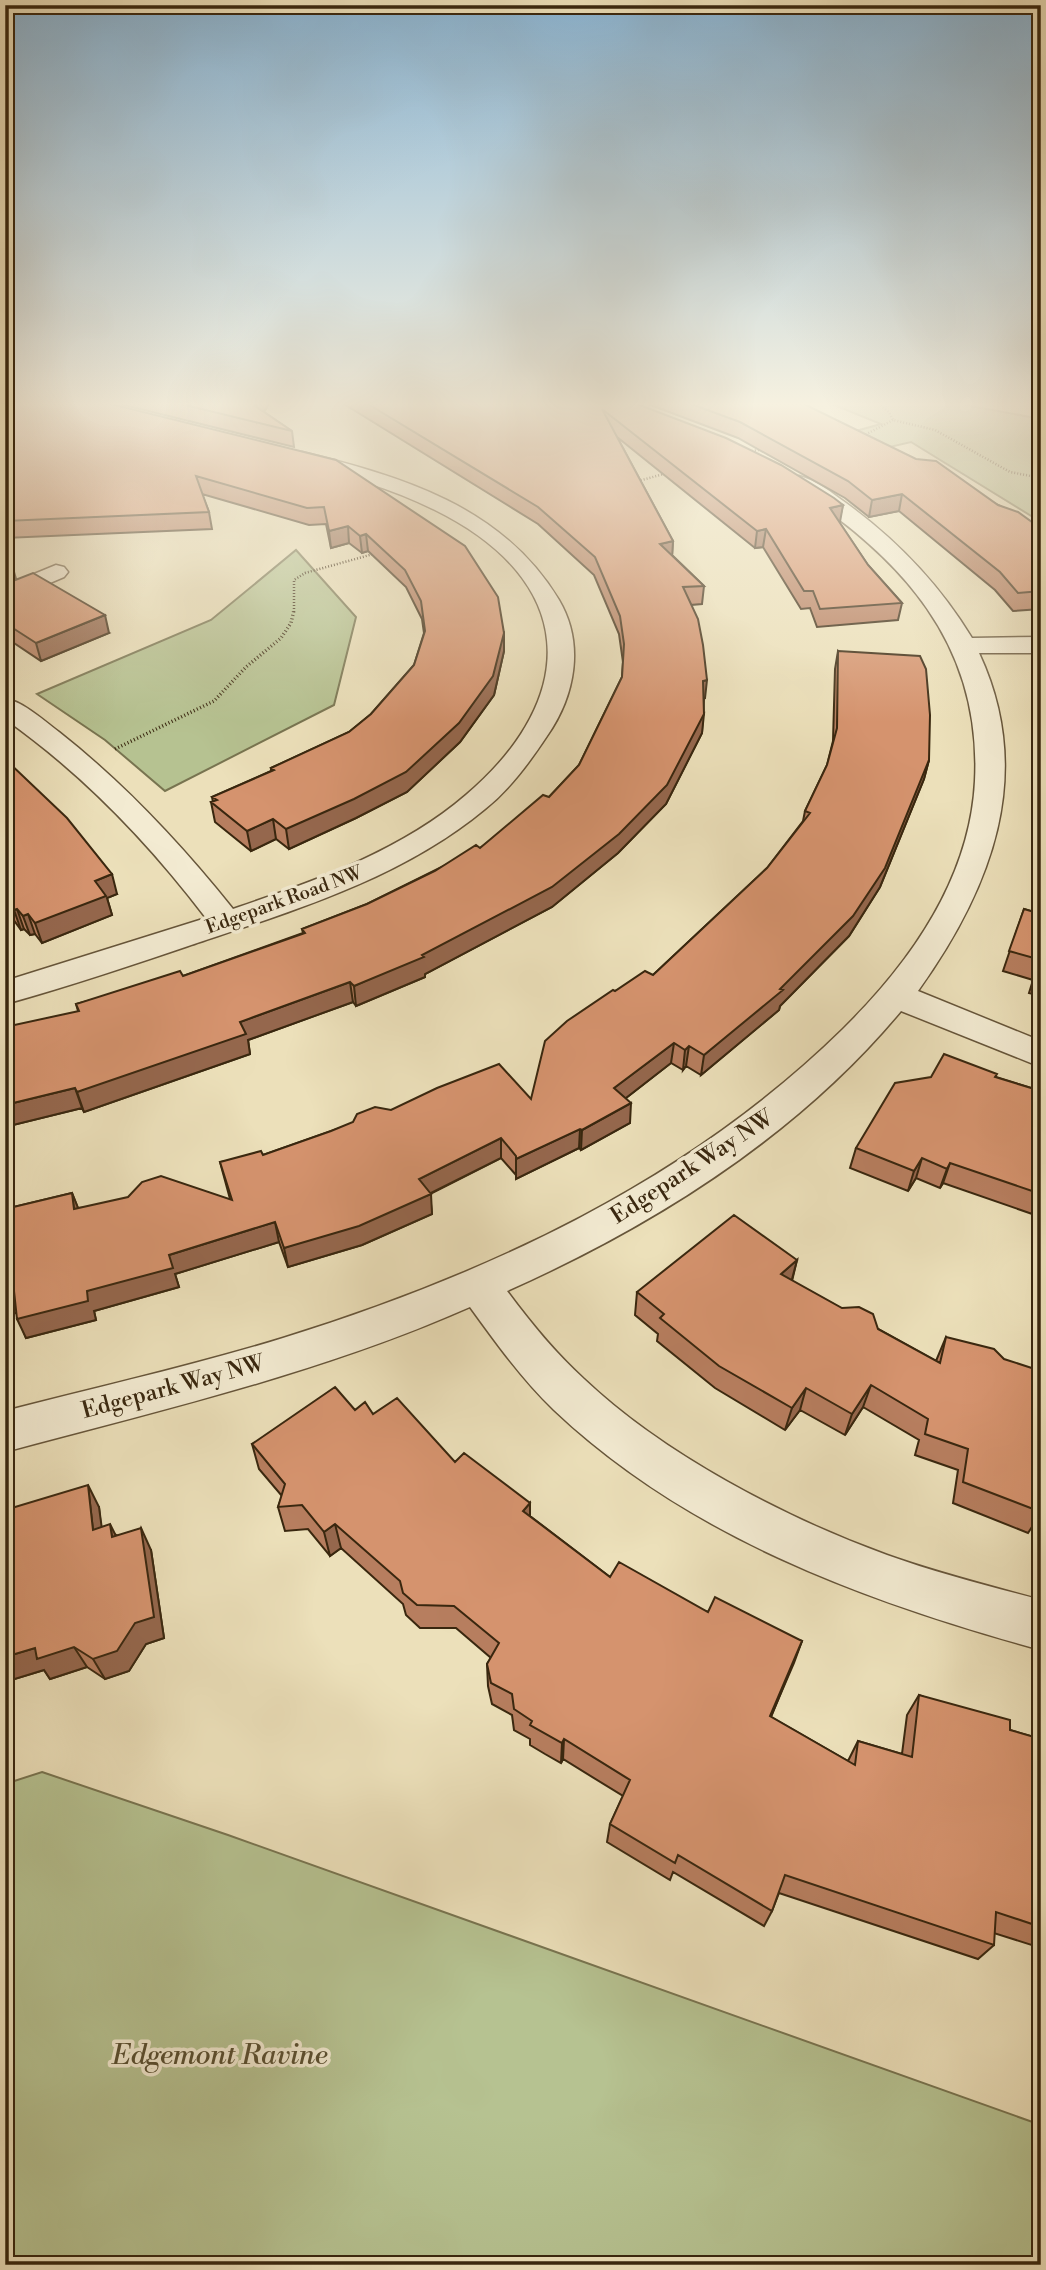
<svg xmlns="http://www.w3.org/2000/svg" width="1046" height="2270" viewBox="0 0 1046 2270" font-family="'Libre Bodoni',serif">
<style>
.green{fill:#b6c291;stroke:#787450;stroke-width:2}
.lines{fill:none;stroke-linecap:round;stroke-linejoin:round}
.minor-casing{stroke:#66553a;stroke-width:3}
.path-far1{stroke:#39270f;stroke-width:2.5;stroke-dasharray:1 2;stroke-linecap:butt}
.path{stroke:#39270f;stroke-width:3.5;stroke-dasharray:1 2.5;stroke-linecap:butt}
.minor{fill:#f3ebd2;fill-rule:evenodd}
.wall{fill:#b77e5f;stroke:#39270f;stroke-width:2}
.shaded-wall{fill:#95674d;stroke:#39270f;stroke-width:2}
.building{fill:#d5936e;stroke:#39270f;stroke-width:2}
.labels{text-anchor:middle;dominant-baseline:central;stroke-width:7;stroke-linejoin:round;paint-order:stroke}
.far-street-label{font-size:19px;fill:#39270f;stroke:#f3ebd2}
.street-label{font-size:23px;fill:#39270f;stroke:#f3ebd2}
.near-park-label{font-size:28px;font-style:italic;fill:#584e30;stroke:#f3ebd2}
</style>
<rect width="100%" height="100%" fill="#ece0ba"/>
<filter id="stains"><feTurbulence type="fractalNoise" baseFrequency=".00286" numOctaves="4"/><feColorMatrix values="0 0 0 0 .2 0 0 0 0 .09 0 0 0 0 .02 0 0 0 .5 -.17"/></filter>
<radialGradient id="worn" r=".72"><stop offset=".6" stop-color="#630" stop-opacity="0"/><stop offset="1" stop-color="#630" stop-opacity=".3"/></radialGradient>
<path class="green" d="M832 404H960L1041 419V522L911 442 799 468 769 455 881 424Z
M296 550 356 617 334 705 165 791 105 740 37 694 211 620Z
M42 1772 228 1835 1041 2125V2265H5V1784Z"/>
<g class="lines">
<defs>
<path id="minor" d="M302 452C403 477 502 506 559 600 585 644 575 696 547 736 529 763 510 789 485 809 403 877 299 909 200 942 135 964 71 986 5 1004V981L206 918C148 842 83 774 5 719V698C25 703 43 720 59 732 125 784 181 844 233 909 314 881 400 852 466 795 582 696 577 580 435 510 391 488 343 475 295 462L292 458 295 454Z
M799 476C816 480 832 493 846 503 898 541 939 584 972 638L1041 637V653H979C1036 775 991 889 918 991L1041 1041V1067L901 1011C798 1135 653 1226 507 1291 530 1322 555 1353 584 1379 663 1454 785 1518 887 1555 937 1573 989 1586 1041 1600V1650C867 1602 688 1537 554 1410 522 1379 496 1343 470 1307 321 1373 161 1410 5 1452V1411C98 1387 192 1366 283 1338 489 1274 688 1181 843 1029 911 962 970 879 975 781 982 643 901 557 792 486L789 482 792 478Z
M56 565 64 567 68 572 64 577 5 602V586Z"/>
</defs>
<use href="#minor" class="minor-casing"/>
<path class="path-far1" d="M878 404 889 412 893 420 935 430 1010 472 1041 478
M863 436 893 420
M746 452 765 449
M635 482 667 473
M294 612V580L305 573 377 553"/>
<path class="path" d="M115 749 214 701 246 667 281 638 291 623 294 610"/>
<use href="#minor" class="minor"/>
</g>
<path class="wall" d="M120 404H269L264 412 292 431 294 447Z
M344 404H637L843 505 839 522 868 565 902 603 898 620 817 627 810 608 801 609 763 547 755 548 617 437 673 541 672 555 704 586 702 604 691 605 705 698 704 699 702 733 666 804 618 853 552 907 425 974V977L356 1006 353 1002 248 1040 250 1054 84 1112 82 1108 5 1127 78 1011 76 1004 183 976 303 933 302 929 367 904 480 848 549 797 579 765 622 677 623 662 619 634 594 575 538 524Z
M648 404H804L998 505 1032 522 1041 524V609L1013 611 995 590 899 511 869 517 845 498 738 438Z
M5 405 336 460 504 651 494 695 460 742 407 792 356 818 289 849 276 839 251 851 215 822 211 802H213L212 797 271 771V768L349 732 371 714 414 665 424 633 422 619 406 587 368 551 362 553 349 543 331 548 326 524 309 525 202 494 209 512 212 529 5 538Z
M5 584 109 633 41 661 5 637Z
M838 651 929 760 924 779 880 887 849 936 780 1006 779 1010 701 1075 686 1066 683 1070 671 1063 626 1098 630 1123 581 1150 579 1148 516 1179V1175L501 1158 430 1194 432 1214 362 1245 288 1267 279 1242 175 1274 179 1287 94 1311 96 1320 26 1338 16 1312 5 1316V1209L72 1193 78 1208 230 1199 220 1162 263 1155 391 1110 531 1099 615 991 653 975 767 868 803 821 805 811 827 765 833 741 835 669Z
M1041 673V723L1033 692 1039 674Z
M5 759 117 894 107 898 112 915 42 943 35 934 30 935 24 929 21 930 5 908Z
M1024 909 1041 914V996L1029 993 1033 980 1003 971Z
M996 1077 1041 1091V1217L943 1183 940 1188 916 1178 908 1191 850 1168 856 1148Z
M797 1260 792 1281 936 1361 946 1337 1041 1513 1028 1533 953 1503 958 1470 915 1455 919 1440 863 1407 845 1435 800 1410 785 1430 715 1388 657 1341 658 1334 635 1315 637 1292Z
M355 1410 373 1414 455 1462 530 1503V1516L610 1577 708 1612 802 1641 771 1717 848 1761 858 1741 902 1754 907 1715 919 1695 1010 1730 1041 1739V1948L994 1933V1945L978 1959 779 1893 772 1911 764 1926 673 1872 670 1880 607 1842 610 1824 623 1796 563 1759 561 1763 545 1754 530 1745V1739L514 1730 512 1715 492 1704 488 1686 487 1664 491 1658 456 1628H420L406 1615 403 1604 341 1548 330 1556 308 1529 285 1531 278 1507 282 1496 259 1469 252 1444Z
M99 1507 101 1527 116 1535 151 1550 164 1638 146 1644 129 1671 105 1679 87 1667 50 1679 44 1670 5 1682V1510Z"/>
<path class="shaded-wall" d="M257 404H269L257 422 255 406Z
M902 494 899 511 869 517 872 500Z
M843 505 840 522 827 525 830 508Z
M348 526 349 543 331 548 329 531Z
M766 529 763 547 755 548 757 531Z
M366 534 368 551 362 553 360 536Z
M673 541 672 559 660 544Z
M11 561 16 579 5 583V564Z
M105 615 109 633 41 661 36 643Z
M504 633V651L494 695 460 742 407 792 356 818 289 849 286 829Z
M707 680 705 698 701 700 703 681Z
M704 714 702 733 666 804 618 853 552 907 425 974V977L356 1006 354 986 422 955Z
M929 760 924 779 880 887 849 936 780 1006 779 1010 701 1075 704 1055 780 989Z
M273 819 276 839 251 851 247 831Z
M112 874 117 894 107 898 112 915 42 943 35 923 95 881Z
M17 909 24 929 21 930 14 910Z
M28 914 35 934 30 935 23 916Z
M350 982 353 1002 248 1040 250 1054 84 1112 77 1092 240 1022Z
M674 1043 671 1063 613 1108 614 1088Z
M689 1046 686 1066 683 1070 685 1050Z
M75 1088 82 1108 5 1127V1105Z
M631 1103 630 1123 581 1150 582 1130Z
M580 1129 579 1148 516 1179V1159Z
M501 1138V1158L421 1198 419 1179Z
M922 1158 916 1178 908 1191 914 1171Z
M950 1163 943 1183 940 1188 947 1169Z
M72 1193 80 1213 74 1209Z
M431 1194 432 1214 362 1245 288 1267 284 1248Z
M275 1222 279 1242 175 1274 179 1287 94 1311 96 1320 26 1338 17 1319 87 1291 169 1255Z
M797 1260 791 1283 781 1274Z
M14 1291 23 1311 5 1316V1294Z
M871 1385 863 1407 845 1435 852 1414Z
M806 1388 800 1410 785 1430 792 1408Z
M88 1485 99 1507 105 1552 93 1530Z
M530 1503V1527L523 1511Z
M110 1524 121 1546 112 1537Z
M335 1524 341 1548 330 1556 324 1532Z
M141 1528 151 1550 164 1638 146 1644 129 1671 105 1679 93 1659Z
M802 1641 794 1663 762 1737 770 1716Z
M74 1647 87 1667 50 1679 44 1670 5 1682V1657L35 1648Z
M564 1739 563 1759 561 1763 562 1743Z"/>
<path class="building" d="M7 404H111L336 460 465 546 498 597 504 633 493 676 459 723 406 772 354 799 286 829 273 819 247 831 211 802 217 800 212 797 274 770 271 768 349 732 371 714 414 665 425 631 421 601 405 570 366 534 360 536 348 526 329 531 324 507 307 508 196 476 209 512 5 521V405Z
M181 404H257L255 406 292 431Z
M368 404H637L726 438 781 465 834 498 843 505 830 508 868 565 902 603 820 609 813 591H804L766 529 757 531 602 409 673 541 660 544 704 586 683 587 698 619 703 645 707 680 703 681 704 714 667 785 619 834 552 887 422 955 424 957 354 986 350 982 240 1022 246 1034 77 1092 75 1088 5 1105V1027L79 1011 76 1004 180 971 183 976 305 933 302 929 367 904 435 871 476 845 480 848 543 795 549 797 579 765 622 677 624 644 620 616 595 557 538 507Z
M691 404H804L916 459 936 461 998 505 1018 512 1032 522 1041 524V591L1018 593 1000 572 902 494 872 500 848 481 740 422Z
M5 558 11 561 5 564Z
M33 573 105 615 36 643 5 623V584Z
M838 651 920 656 926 669 930 715 929 760 885 868 853 916 780 989 783 990 704 1055 689 1046 685 1050 674 1043 614 1088 631 1103 582 1130 580 1129 516 1159V1156L501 1138 419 1179 431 1194 359 1226 284 1248 275 1222 169 1255 173 1268 87 1291 88 1301 17 1319 14 1291 5 1294V1209L72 1193 74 1209 128 1197 142 1182 161 1176 232 1200 220 1162 261 1151 263 1155 331 1131 353 1122 357 1114 375 1107 391 1110 437 1088 499 1064 531 1099 545 1041 567 1021 613 990 615 991 645 971 653 975 767 868 810 813 805 811 827 765 837 728Z
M5 759 67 818 112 874 95 881 106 896 35 923 28 914 23 916 17 909 14 910 5 897Z
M1024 909 1041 914V974L1036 973 1041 960 1009 951Z
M944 1054 997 1074 995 1077 1041 1091V1194L950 1163 947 1169 922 1158 914 1171 856 1148 895 1083 931 1077Z
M734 1215 797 1260 781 1274 842 1308 859 1307 873 1314 878 1329 940 1363 946 1337 994 1349 1004 1359 1041 1371V1512L963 1482 968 1449 925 1434 928 1419 871 1385 852 1414 806 1388 792 1408 719 1366 660 1318 664 1314 637 1292Z
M335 1387 355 1410 365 1402 373 1414 397 1398 455 1462 464 1453 530 1503 523 1511 610 1577 619 1562 708 1612 715 1597 802 1641 770 1716 855 1765 858 1741 912 1757 919 1695 1010 1720V1730L1041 1739V1927L996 1912 994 1945 785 1875 772 1911 678 1855 675 1863 610 1824 630 1780 564 1739 562 1743 530 1725 532 1721 514 1709 512 1694 491 1683 487 1664 499 1643 454 1606 417 1605 403 1593 400 1581 335 1524 324 1532 302 1505 278 1507 285 1484 252 1444Z
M88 1485 93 1530 110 1524 112 1537 141 1528 154 1617 135 1623 117 1651 93 1659 74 1647 37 1659 35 1648 5 1657V1510Z"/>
<linearGradient id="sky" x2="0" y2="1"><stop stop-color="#8ab6d6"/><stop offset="0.56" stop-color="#f6f1e0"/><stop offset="1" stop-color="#f6f1e0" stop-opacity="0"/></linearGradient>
<rect width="1046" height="722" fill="url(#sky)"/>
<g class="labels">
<g class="far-street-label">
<text transform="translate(284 900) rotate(-20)">Edgepark Road NW</text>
</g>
<g class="street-label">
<text transform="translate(692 1167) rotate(-33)">Edgepark Way NW</text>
<text transform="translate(173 1387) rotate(-15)">Edgepark Way NW</text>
</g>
<g class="near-park-label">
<text x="220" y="2055">Edgemont Ravine</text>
</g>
</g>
<rect width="1046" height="2270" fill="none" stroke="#ece0ba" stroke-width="28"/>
<rect x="7" y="7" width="1032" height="2256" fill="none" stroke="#39270f" stroke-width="3.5"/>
<rect x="14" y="14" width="1018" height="2242" fill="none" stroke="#39270f" stroke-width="2"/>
<rect width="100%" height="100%" filter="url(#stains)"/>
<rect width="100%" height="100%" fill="url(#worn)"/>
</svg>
